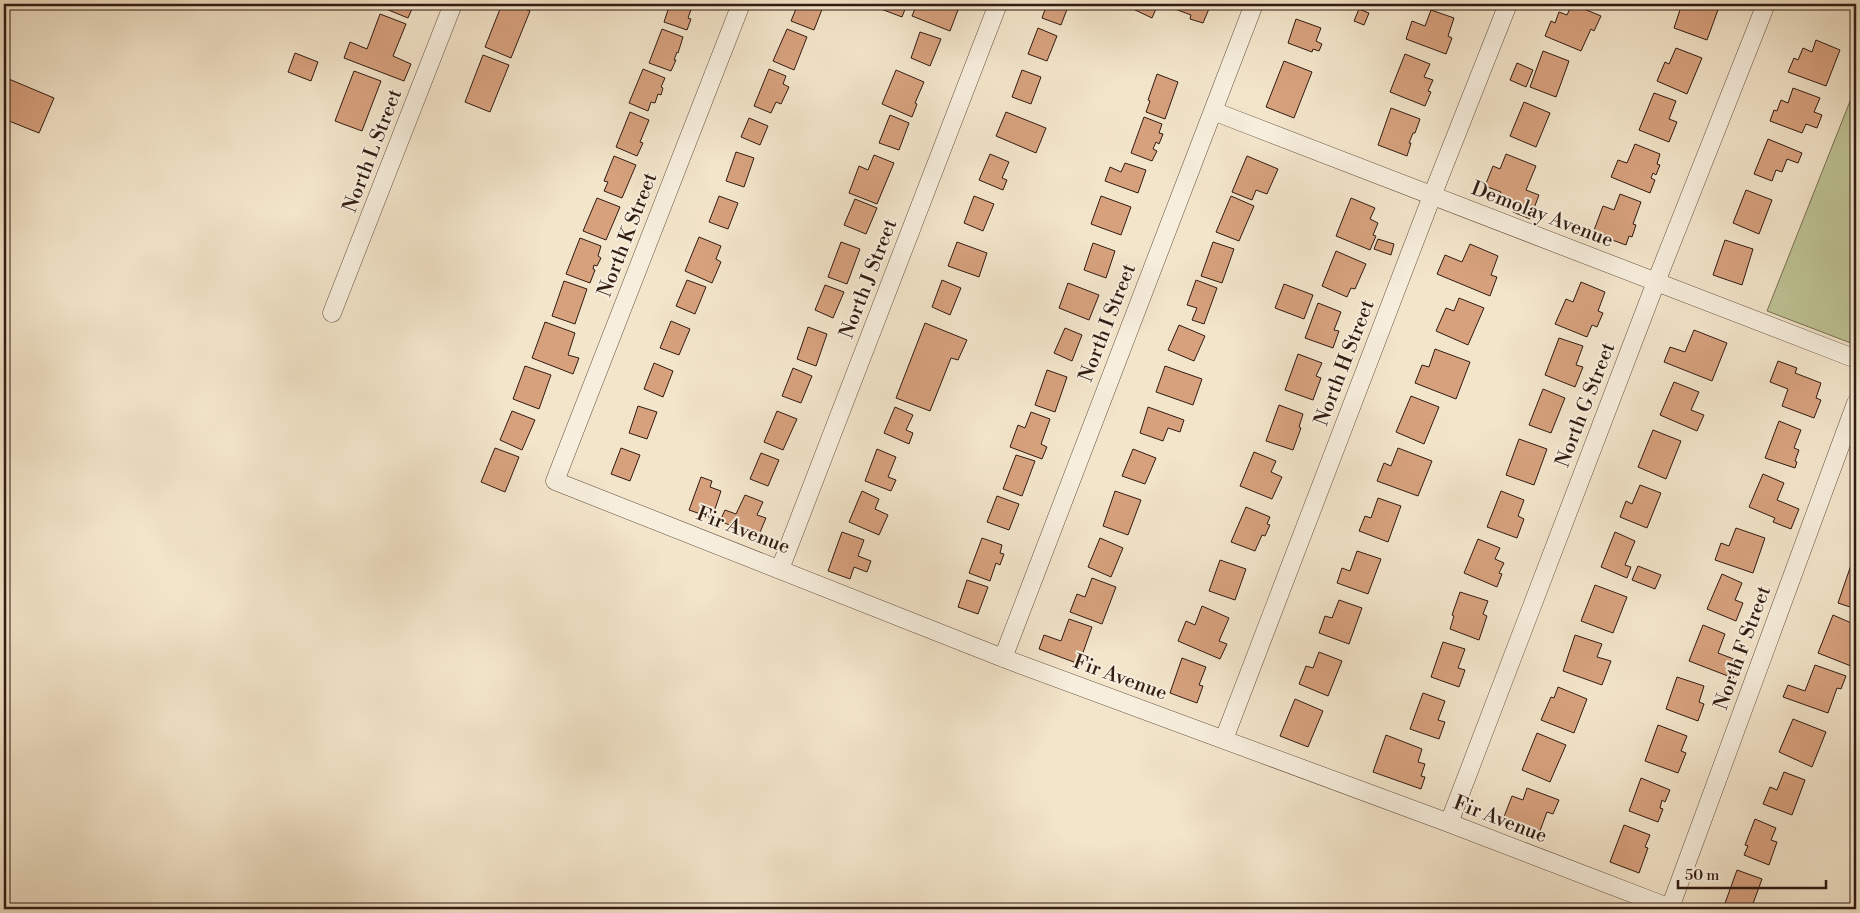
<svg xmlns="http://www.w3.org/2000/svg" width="1860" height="913" viewBox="0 0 1860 913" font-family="'Libre Bodoni',serif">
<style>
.green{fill:#bec395;stroke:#786f54}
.building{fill:#d7a17e;stroke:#311b12}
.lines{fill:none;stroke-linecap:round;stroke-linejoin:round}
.street-casing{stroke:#624e40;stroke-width:19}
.street{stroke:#f7eedd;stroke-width:18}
.labels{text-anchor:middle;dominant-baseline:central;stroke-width:4;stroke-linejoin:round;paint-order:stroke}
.street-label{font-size:20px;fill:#311b12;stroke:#f7eedd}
</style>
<rect width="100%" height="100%" fill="#f3e5ca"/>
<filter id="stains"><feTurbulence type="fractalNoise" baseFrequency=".004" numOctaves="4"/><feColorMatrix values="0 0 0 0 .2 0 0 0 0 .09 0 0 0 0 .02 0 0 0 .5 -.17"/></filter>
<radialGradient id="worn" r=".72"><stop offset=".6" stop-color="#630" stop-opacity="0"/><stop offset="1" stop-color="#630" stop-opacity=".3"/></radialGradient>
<path class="green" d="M1856 86V345L1767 311Z"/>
<path class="building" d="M388 4H414L408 18 386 9Z
M502 4H513L530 11 511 58 485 47Z
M670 4H693L688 18 691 19 687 30 664 22Z
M798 4H824L814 30 791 21Z
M883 4H907L902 17 881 9Z
M917 4H952L951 7 958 10 950 31 912 16Z
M1047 4H1069L1061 25 1042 18Z
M1136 4H1158L1152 18 1133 9Z
M1177 4H1211L1203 23 1190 19 1191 15 1175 9Z
M1572 4 1601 16 1594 31 1591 29 1581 51 1545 36 1551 21 1555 23 1559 12 1567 15Z
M1682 4H1711L1719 7 1707 40 1674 28Z
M1359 9 1369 13 1364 25 1354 21Z
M1431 10 1454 18 1448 36 1452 38 1446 54 1406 39 1412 21 1425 26Z
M380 14 406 24 393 56 411 64 404 81 344 58 350 42 367 49Z
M1296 19 1321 28 1316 41 1322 44 1319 51 1313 49 1312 52 1288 43Z
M1038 28 1057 36 1047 61 1028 54Z
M662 29 683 37 678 53 677 52 674 60H676L671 71 649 63Z
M787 29 807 37 794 70 773 61Z
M920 32 941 39 930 66 911 58Z
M1816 40 1840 50 1826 86 1788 72 1794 58 1798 60 1803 48 1812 52Z
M1676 48 1702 58 1687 94 1657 81 1665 62 1669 64Z
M1543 51 1569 61 1556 97 1530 87Z
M295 53 318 62 311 81 288 72Z
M1405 54 1430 64 1424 77 1433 80 1428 91 1431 92 1425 106 1390 92Z
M483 55 509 65 490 112 465 102Z
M1284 61 1312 72 1294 118 1266 107Z
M1517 63 1533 70 1526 87 1510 80Z
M643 69 665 78 661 87 663 88 661 95 658 94 655 103 651 102 648 111 629 103Z
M769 69 786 76 783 84 789 87 781 104 776 102 771 113 754 106Z
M896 70 924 82 915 103 917 104 912 117 882 104Z
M1022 70 1041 77 1031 104 1012 97Z
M354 71 381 81 362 131 335 121Z
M1157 74 1178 82 1165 119 1146 112 1150 101 1148 100Z
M4 77 54 98 39 133 4 119Z
M1793 88 1820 98 1814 112 1822 115 1817 128 1806 124 1802 133 1770 121 1774 110 1777 111 1781 100 1788 103Z
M1654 93 1676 101 1669 119 1677 122 1669 142 1639 130Z
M1524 102 1550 113 1536 147 1510 136Z
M1391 108 1420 119 1415 133H1413L1409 143H1411L1407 156 1378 145Z
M630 112 649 120 640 142 643 143 637 156 616 147Z
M1006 112 1046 128 1036 153 996 136Z
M890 115 909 123 899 150 879 143Z
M1144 117 1162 124 1159 133 1163 134 1159 144 1156 142 1153 149 1157 151 1152 161 1131 153Z
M749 118 768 126 760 145 741 137Z
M1768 139 1802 153 1798 163 1787 159 1782 172 1776 170 1772 181 1754 174Z
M1635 144 1660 154 1657 164 1660 165 1656 175 1653 173 1651 178 1655 180 1650 193 1611 177 1618 160 1627 163Z
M736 152 754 158 744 187 726 181Z
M990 154 1009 162 1002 178 1007 180 1003 190 979 180Z
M1506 154 1536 166 1526 190 1539 195 1530 219 1513 212 1515 206 1498 199 1501 192 1485 186 1493 166 1500 169Z
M874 155 894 163 877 204 849 193 859 166 868 170Z
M614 156 636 165 622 198 604 191 608 182 604 181Z
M1247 156 1278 169 1267 194 1256 190 1252 200 1232 192Z
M1125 163 1146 170 1138 193 1105 181 1110 167 1121 172Z
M1746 190 1772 200 1759 234 1733 223Z
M1620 194 1641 202 1633 224 1636 225 1632 237 1629 236 1626 245 1593 233 1603 206 1614 210Z
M719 196 738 203 728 229 709 222Z
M974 196 994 204 983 231 964 223Z
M1101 196 1131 207 1121 235 1091 224Z
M1231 196 1254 206 1239 241 1216 232Z
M597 198 620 207 606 240 583 231Z
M1351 198 1375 208 1370 219 1378 223 1373 235 1376 236 1370 250 1336 236Z
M855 199 877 208 866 234 844 225Z
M699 237 721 246 716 259 721 262 712 283 685 271Z
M580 238 601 246 598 256 601 258 597 266 594 265 593 269 595 270 590 283 566 274Z
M1378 239 1394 244 1391 255 1374 249Z
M1725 240 1753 249 1742 285 1713 275Z
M841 242 860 249 847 284 828 277Z
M957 242 987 253 979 277 948 266Z
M1213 242 1234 249 1222 283 1201 276Z
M1093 243 1115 251 1106 278 1084 270Z
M1470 244 1498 256 1491 275 1497 277 1490 296 1437 274 1445 255 1462 262Z
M1336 251 1366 264 1355 289 1351 288 1347 297 1322 286Z
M687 280 706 287 695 314 676 306Z
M942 280 961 288 950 315 932 307Z
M1196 280 1217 288 1204 324 1192 320 1197 308 1187 305Z
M564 281 587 289 575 324 552 316Z
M1581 282 1605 292 1598 311 1603 313 1597 327 1592 325 1587 337 1555 324 1566 299 1573 302Z
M1068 283 1099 295 1089 320 1059 308Z
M1284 284 1313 295 1304 319 1275 308Z
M825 285 844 292 833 318 815 310Z
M1459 298 1484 308 1468 345 1436 331 1446 308 1454 311Z
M1318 303 1341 312 1334 330 1339 331 1333 348 1305 338Z
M671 321 690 329 679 355 660 348Z
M545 322 575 333 568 355 579 358 573 374 532 358Z
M925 323 967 340 958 360 951 358 930 411 896 398Z
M1179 325 1205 336 1194 361 1168 350Z
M808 327 827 334 816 366 797 359Z
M1065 328 1082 335 1072 361 1054 353Z
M1694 330 1727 343 1712 381 1664 362 1670 347 1685 352Z
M1559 338 1583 346 1576 365 1583 367 1575 387 1545 375Z
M1435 349 1470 362 1456 399 1415 383 1422 365 1429 367Z
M1298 354 1322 363 1316 376 1321 378 1313 400 1285 390Z
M1778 361 1797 368 1795 373 1821 383 1816 398 1821 400 1814 418 1782 406 1788 389 1770 382Z
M654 363 673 371 663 397 644 389Z
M525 366 551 375 539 409 513 399Z
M1165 366 1202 379 1193 405 1156 392Z
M793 368 812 376 801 403 782 396Z
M1047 370 1067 377 1055 412 1035 405Z
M1674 382 1699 392 1691 410 1704 415 1697 431 1660 415Z
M1543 389 1565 398 1551 433 1529 425Z
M1411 396 1439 407 1424 444 1396 432Z
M1279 405 1303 414 1299 427 1301 428 1293 450 1266 441Z
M638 406 657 412 647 439 629 433Z
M895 407 913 415 906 430 913 433 909 444 884 433Z
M1148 407 1184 420 1180 432 1168 428 1163 441 1140 433Z
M512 411 535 420 522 450 500 440Z
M777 411 797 419 783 450 764 442Z
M1031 412 1050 419 1041 444 1047 447 1042 459 1010 447 1018 425 1025 428Z
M1779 421 1801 430 1794 448 1799 450 1795 461 1797 462 1795 468 1765 458Z
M1653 430 1681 441 1666 479 1638 467Z
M1519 439 1547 449 1534 485 1506 475Z
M495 448 519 457 505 492 481 482Z
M621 448 640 455 630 481 611 474Z
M1398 448 1432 461 1418 496 1377 481 1384 463 1391 466Z
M877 449 896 457 888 477 896 480 891 491 865 481Z
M1133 449 1156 458 1145 484 1122 476Z
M1254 452 1276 461 1271 472 1282 477 1272 499 1240 486Z
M761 453 779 460 768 486 750 479Z
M1016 455 1035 461 1022 496 1003 489Z
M1763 474 1784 483 1777 500 1799 509 1791 529 1773 522 1775 518 1749 507Z
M701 477 712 481 710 487 721 491 712 518 689 510Z
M1640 485 1661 493 1647 528 1620 517 1626 501 1632 504Z
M862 491 879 499 875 509 888 515 879 535 849 522Z
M1115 491 1141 500 1128 535 1103 526Z
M1501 491 1524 500 1518 516 1524 519 1517 538 1487 527Z
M745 495 763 502 757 515 766 518 758 537 720 521 725 510 736 514Z
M997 496 1019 504 1009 530 987 522Z
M1378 498 1401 506 1388 542 1359 531 1365 516 1371 518Z
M1246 507 1270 517 1267 524 1270 525 1265 536 1262 535 1255 551 1231 542Z
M1736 528 1765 538 1753 573 1715 560 1721 543 1729 546Z
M842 532 864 540 858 556 871 561 867 572 854 567 850 579 828 571Z
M1615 532 1635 541 1625 565 1631 567 1627 578 1601 567Z
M982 538 1002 545 1000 553 1004 554 1000 565 996 563 990 581 969 573Z
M1100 538 1123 548 1111 577 1088 567Z
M1478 539 1500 548 1495 559 1504 563 1499 573 1502 574 1497 587 1464 573Z
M1357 551 1381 559 1368 594 1337 583 1342 568 1350 571Z
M1220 560 1246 569 1235 600 1209 591Z
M1851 565 1856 567V609L1838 603Z
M1638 566 1661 575 1655 589 1632 580Z
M1722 574 1742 583 1735 600 1743 603 1736 621 1707 609Z
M1092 578 1116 587 1102 624 1070 612 1077 594 1085 597Z
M967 580 988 587 978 614 958 607Z
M1595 585 1627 597 1613 633 1581 621Z
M1460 592 1488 601 1483 614 1487 616 1479 640 1450 629 1454 616 1452 615Z
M1339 600 1362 608 1349 644 1319 633 1325 616 1332 618Z
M1202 606 1229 618 1219 641 1227 644 1220 659 1178 641 1186 621 1195 625Z
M1833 615 1856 625V668L1818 653Z
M1069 619 1092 627 1079 664 1039 649 1044 635 1061 641Z
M1703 625 1725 634 1718 653 1739 661 1733 678 1689 661Z
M1575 635 1602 644 1597 657 1611 661 1602 685 1563 671Z
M1443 642 1465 649 1458 668 1465 670 1459 687 1431 677Z
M1319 652 1342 661 1328 696 1299 684 1306 666 1313 668Z
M1182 658 1206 667 1199 685 1203 686 1197 703 1170 693Z
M1815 665 1846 676 1841 689 1837 688 1828 713 1783 697 1788 685 1805 691Z
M1677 677 1704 686 1699 702 1704 704 1698 721 1666 709Z
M1558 687 1587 699 1574 733 1541 720 1551 697 1554 698Z
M1423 693 1445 701 1438 720 1445 722 1439 739 1410 729Z
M1295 699 1323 711 1308 747 1280 736Z
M1793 719 1826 732 1812 767 1779 752Z
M1658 725 1687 736 1681 751 1686 753 1678 773 1645 761Z
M1537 733 1566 745 1550 782 1522 770Z
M1386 735 1422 749 1418 762 1425 764 1421 776 1425 777 1421 789 1373 772Z
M1784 772 1805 780 1792 815 1763 804 1770 787 1777 790Z
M1641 778 1670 790 1665 802 1662 800 1660 808 1663 809 1658 822 1629 811Z
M1527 788 1559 800 1553 814 1547 812 1538 836 1502 822 1512 796 1523 800Z
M1755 819 1776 828 1771 840 1777 842 1769 865 1744 855 1748 846 1745 845Z
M1624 825 1650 835 1645 847 1648 848 1639 873 1610 862Z
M1737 870 1762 879 1751 909H1734L1724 906Z"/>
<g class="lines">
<defs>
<path id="street" d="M741 4 555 481 1003 658 1449 823 1673 909
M1213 111 1856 359
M332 313 453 4
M780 569 998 4
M1003 658 1254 4
M1224 739 1432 196 1508 4
M1449 823 1656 282 1766 4
M1670 908 1856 403"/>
</defs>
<use href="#street" class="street-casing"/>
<use href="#street" class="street"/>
</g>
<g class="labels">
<g class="street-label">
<text transform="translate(373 151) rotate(-69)">North L Street</text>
<text transform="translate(1542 215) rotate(21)">Demolay Avenue</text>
<text transform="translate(628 235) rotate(-69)">North K Street</text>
<text transform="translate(869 279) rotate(-69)">North J Street</text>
<text transform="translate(1108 323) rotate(-69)">North I Street</text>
<text transform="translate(1345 363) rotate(-69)">North H Street</text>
<text transform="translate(1586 405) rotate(-69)">North G Street</text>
<text transform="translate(743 531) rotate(21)">Fir Avenue</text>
<text transform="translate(1743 648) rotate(-70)">North F Street</text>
<text transform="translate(1120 678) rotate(20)">Fir Avenue</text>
<text transform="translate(1500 820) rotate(21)">Fir Avenue</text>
</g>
</g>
<rect width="1860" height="913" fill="none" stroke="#f3e5ca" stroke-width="20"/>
<rect x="5" y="5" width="1850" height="903" fill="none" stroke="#311b12" stroke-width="2.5"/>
<rect x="10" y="10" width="1840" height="893" fill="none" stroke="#311b12"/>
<path d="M1678 880v8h148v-8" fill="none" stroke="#311b12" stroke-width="2.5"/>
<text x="1685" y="880" font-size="15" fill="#311b12" stroke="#f7eedd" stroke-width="4" paint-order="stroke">50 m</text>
<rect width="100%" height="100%" filter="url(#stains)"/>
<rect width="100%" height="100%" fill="url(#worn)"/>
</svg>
